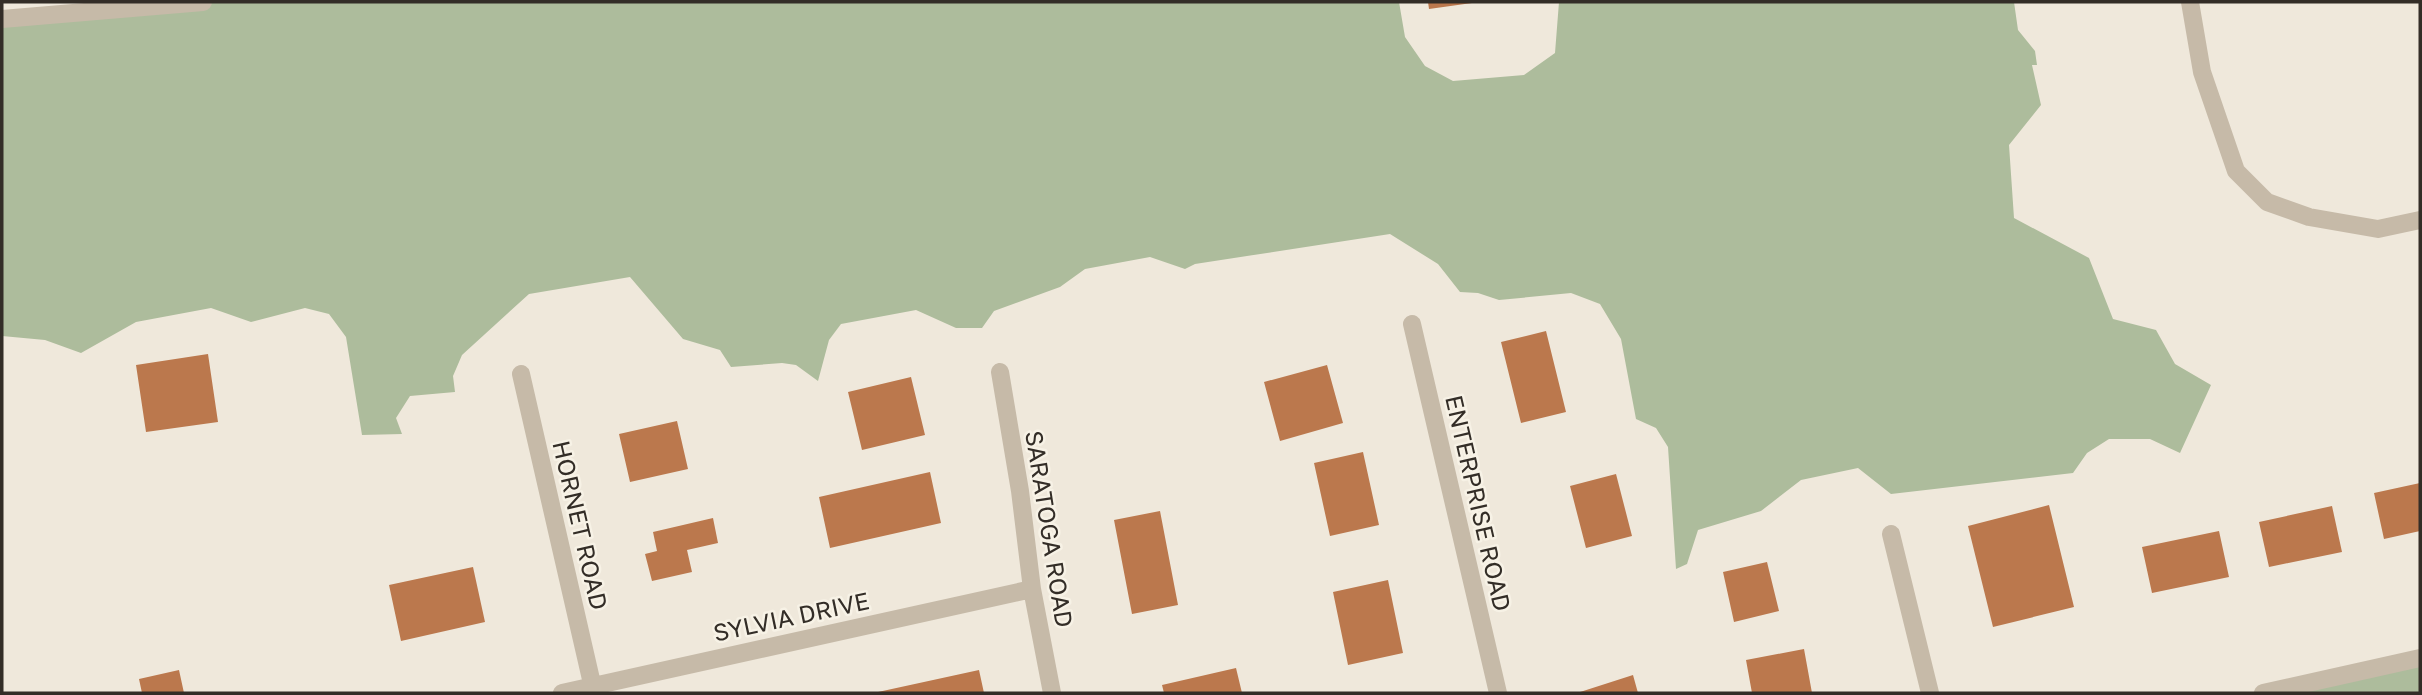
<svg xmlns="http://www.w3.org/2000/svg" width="2422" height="695" viewBox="0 0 2422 695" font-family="'Golos Text',sans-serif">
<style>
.green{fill:#adbc9c}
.building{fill:#bb784d}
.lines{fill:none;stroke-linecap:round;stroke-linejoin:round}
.minor{stroke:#c6baa8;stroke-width:18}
.labels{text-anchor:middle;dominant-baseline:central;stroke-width:5;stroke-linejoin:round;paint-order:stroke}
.street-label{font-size:24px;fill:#332d27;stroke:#f7f2e6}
</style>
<rect width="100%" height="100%" fill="#efe8db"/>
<path class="green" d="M172 2H1399L1405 37 1425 66 1453 81 1524 75 1555 53 1559 2H2014L2018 30 2035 51 2037 65H2032L2041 105 2009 145 2014 218 2089 258 2113 319 2156 330 2175 364 2211 385 2180 453 2150 439H2109L2087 453 2073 473 1891 494 1858 468 1801 480 1761 511 1698 530 1687 564 1676 569 1668 447 1656 428 1636 419 1621 339 1600 304 1571 293 1499 300 1478 293 1460 292 1438 264 1390 234 1195 264 1185 269 1150 257 1085 269 1060 287 994 311 982 328H956L916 310 841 324 829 340 818 381 796 365 782 363 731 367 720 350 683 339 630 277 529 294 462 355 453 376 455 392 410 396 396 418 402 434 362 435 346 337 329 314 305 308 251 322 211 308 136 322 81 353 45 340 2 336V16Z
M2420 663V693H2284Z"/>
<path class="building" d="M1428 2H1472V3L1429 9Z
M1546 331 1566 412 1521 423 1501 342Z
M208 354 218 422 146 432 136 365Z
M1327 365 1343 423 1280 441 1264 382Z
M911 377 925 435 862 450 848 392Z
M677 421 688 469 630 482 619 434Z
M1363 452 1379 525 1330 536 1314 463Z
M930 472 941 523 830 548 819 497Z
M1616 474 1632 536 1586 548 1570 486Z
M2420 483V531L2384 539 2374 493Z
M2049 505 2074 607 1993 627 1968 526Z
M2332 506 2342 552 2269 567 2259 522Z
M1160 511 1178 605 1132 614 1114 520Z
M713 518 718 543 687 550 692 572 652 581 645 554 657 551 653 532Z
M2219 531 2229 577 2152 593 2142 547Z
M1767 562 1779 611 1734 622 1723 572Z
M473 567 485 622 401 641 389 585Z
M1388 580 1403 653 1348 665 1333 592Z
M1804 649 1812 693H1752L1746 660Z
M1236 668 1242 693H1164L1162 685Z
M179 670 184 693H142L139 679Z
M979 670 984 693H878V692Z
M1633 675 1638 693H1577Z"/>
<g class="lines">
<path class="minor" d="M2190 2 2202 72 2236 171 2267 202 2309 217 2378 229 2420 220
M2 19 203 2
M1412 324 1498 693
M1000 372 1020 491 1032 589 1052 693
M521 374 593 688
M1891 534 1930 693
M562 693 1032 589
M2263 693 2420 658"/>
</g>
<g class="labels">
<g class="street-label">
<text transform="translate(1479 503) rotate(77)">ENTERPRISE ROAD</text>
<text transform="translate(581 525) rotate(77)">HORNET ROAD</text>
<text transform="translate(1050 529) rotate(81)">SARATOGA ROAD</text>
<text transform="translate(791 616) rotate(-12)">SYLVIA DRIVE</text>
</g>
</g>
<rect width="2422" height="695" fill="none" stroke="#332d27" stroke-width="7"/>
</svg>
